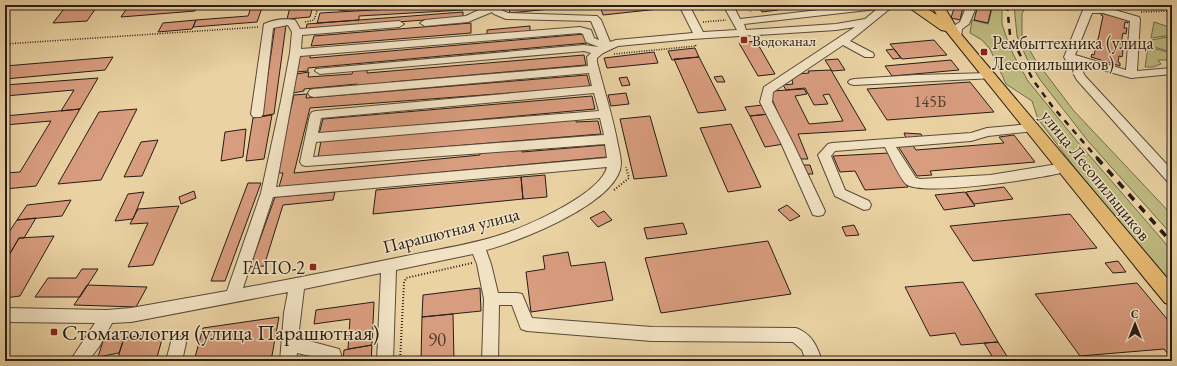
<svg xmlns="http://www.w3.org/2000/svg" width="1177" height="366" viewBox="0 0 1177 366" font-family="'EB Garamond',serif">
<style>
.green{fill:#beba80;stroke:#726c4b}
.building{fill:#d89c7e;stroke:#271d16}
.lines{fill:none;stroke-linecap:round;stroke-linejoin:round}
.minor-casing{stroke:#584a39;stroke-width:2}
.major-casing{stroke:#271d16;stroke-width:2}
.path-far1{stroke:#271d16;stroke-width:1.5;stroke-dasharray:1 1.5;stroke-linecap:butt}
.path{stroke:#271d16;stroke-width:2;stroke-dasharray:1 2;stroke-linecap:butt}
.minor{fill:#f1e2c3;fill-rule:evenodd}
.major{fill:#e5b972;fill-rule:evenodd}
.rail-far1{stroke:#271d16;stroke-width:2.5;stroke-dasharray:6 6;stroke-linecap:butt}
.rail{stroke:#271d16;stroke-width:3.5;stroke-dasharray:8 8;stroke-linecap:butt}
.poi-dot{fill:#8f2418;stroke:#f1e2c3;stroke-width:1.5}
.labels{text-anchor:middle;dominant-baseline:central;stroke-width:3;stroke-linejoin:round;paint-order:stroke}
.far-poi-label{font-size:15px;fill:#271d16;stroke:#f1e2c3;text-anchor:start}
.number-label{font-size:16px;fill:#533d30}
.poi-label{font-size:18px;fill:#271d16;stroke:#f1e2c3;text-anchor:start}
.street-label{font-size:18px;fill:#271d16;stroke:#f1e2c3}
.near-number-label{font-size:19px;fill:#533d30}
.near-poi-label{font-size:22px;fill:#271d16;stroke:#f1e2c3;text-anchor:start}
</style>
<rect width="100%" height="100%" fill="#ead2a3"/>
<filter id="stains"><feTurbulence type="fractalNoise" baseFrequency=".005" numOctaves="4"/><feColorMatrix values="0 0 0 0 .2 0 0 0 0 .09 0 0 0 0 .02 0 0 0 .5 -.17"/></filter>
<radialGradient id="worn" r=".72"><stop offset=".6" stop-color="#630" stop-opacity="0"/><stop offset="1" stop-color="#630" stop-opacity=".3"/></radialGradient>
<path class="green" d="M993 5H1002V24L1007 39 1013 54 1028 81 1076 140 1172 251V286L1075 168 1038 119 1032 101 1006 84 990 49 982 40 970 33 972 20 988 24Z
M1014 5H1026L1022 14V37L1036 61 1074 111 1172 215V235L1088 141 1041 81 1027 59 1017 36Z
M1154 22 1172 28V35L1151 38Z
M1172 36V52L1150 46 1152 40Z
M1148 47 1172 53V60H1158L1161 64 1153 67H1145Z"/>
<path class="building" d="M67 5H98L87 21 53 23Z
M129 5H198L195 11 121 17Z
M252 5H263L257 22 193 27 196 20 248 16Z
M463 5V10L359 16V20L317 23 320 13Z
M508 5H590L510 13Z
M667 5 668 8 603 15 600 6Z
M696 5H713L715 8 701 10Z
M757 5H774L778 10 762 12Z
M955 5H966V7H963L960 20 951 18Z
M978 5H992L988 23 974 20Z
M304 6H313L310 17 287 19 290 7Z
M463 12V17L306 29 307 24Z
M1101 13 1128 20V23L1125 22 1124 28H1127L1126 34 1123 33 1120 49 1123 51 1122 57 1119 56 1118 62 1120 63V66L1091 57 1092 54 1094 55 1099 35 1103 16 1101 15Z
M196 20 192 29 158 32 163 23Z
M471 23V33L311 46 314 36Z
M286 25 274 114 262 116 275 26Z
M530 26V31L487 35V30Z
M585 34 587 43 308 68V71L296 72 299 56 310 55V58Z
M934 40 947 55 902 59 890 44Z
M756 41 775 74 758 76 739 43Z
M695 48 699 57 672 60 668 51Z
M894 49 901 58 893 59 886 50Z
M654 52 658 63 607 68 604 58Z
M584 55 586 65 391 82V84L357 86V84L304 89V91L293 93 296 74 309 72 308 77 352 74 353 71 367 70V73Z
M113 57 105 70 5 79V66Z
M699 57 726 110 698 113 674 59Z
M838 59 845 70 832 71 825 60Z
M951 60 959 70 892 76 885 66Z
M831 70 866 130 798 134 808 159H797L772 99V91L804 89 807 94 795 96 809 124 843 121 829 94 823 95 828 104 814 105 805 88 786 90 783 85 793 84 792 80 797 74 809 73 808 71Z
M587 75 590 87 310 108 294 173 480 155V153L522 150V152L605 145 608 157 279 187 283 173H276L294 95 307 94 306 98Z
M722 76 725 82H717L714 77Z
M627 77 630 85 622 86 619 78Z
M98 78 80 109 61 111 74 90 5 96V85Z
M970 82 994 112 887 120 867 89Z
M626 93 629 104 611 106 608 95Z
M592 96 595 109 319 134 323 119Z
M763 105 769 114 750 116 745 107Z
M80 109 36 186 5 189V173L20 172 51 121 5 125V116Z
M137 109 101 180 58 184 99 112Z
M769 114 784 144 765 147 750 116Z
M272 115 264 159 246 161 253 118Z
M650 116 667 176 634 179 620 119Z
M576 120V122L598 121 601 134 318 157 321 141Z
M731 124 761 187 728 192 700 128Z
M246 129 243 157 221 161 225 132Z
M904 133 921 134 923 138H906Z
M1014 135 1035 162 930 171 932 175 917 176 898 146 912 144 916 150 1004 143 999 137Z
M158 140 142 176 124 177 141 142Z
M889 153 908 187 865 190 855 171 840 172 833 156Z
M801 165H810L813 174H805Z
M545 175 547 197 523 199 521 177Z
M521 177 523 199 373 214 376 190Z
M248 183H261L225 281H211Z
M1004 187 1013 199 974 204 966 192Z
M194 191 196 198 181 204 179 197Z
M144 192 133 219 115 221 128 194Z
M335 192 333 200 283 205 264 266 250 267 275 197Z
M965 192 975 206 944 210 935 195Z
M71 200 62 216 17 220 27 205Z
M787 205 800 216 790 221 778 210Z
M179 206 153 265 128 267 148 223 130 224 138 209Z
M604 211 612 220 598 227 590 218Z
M1070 214 1097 248 973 261 950 226Z
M36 218 24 238H19L5 262V238L17 220Z
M683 223 687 234 647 239 644 228Z
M854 225 859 235 846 236 842 227Z
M54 236 20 296 5 298V262L19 238Z
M768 241 791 294 661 313 645 258Z
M568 252 571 266 605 262 613 300 531 312 526 272 545 269 543 256Z
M1118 261 1126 272 1113 273 1105 263Z
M82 269H98L80 297H35L48 278H76Z
M963 282 998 342 961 345 955 333 930 336 905 287Z
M1137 283 1172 325V359L1164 349 1080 356 1035 294Z
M87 285 147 287 136 307 74 305Z
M480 288 481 311 422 317 423 295Z
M374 302 372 345 348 349 350 319 314 324 316 310Z
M453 314 454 361H421L422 317Z
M279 317 271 361H194L203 328Z
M164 332 156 361H117L124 338Z
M124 338 119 353 98 357 103 341Z
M998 342 1010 361H995L984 343Z
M372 345 371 361H343L344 350Z"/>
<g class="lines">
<defs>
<path id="minor" d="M338 5H383L378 8 341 10 338 9 336 7Z
M489 5H499L501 10 508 13 597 16 601 20 610 42 616 40 693 33 679 5H689L703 32 737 30 723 5H733L740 19 863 5H893L894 7 887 11 850 41 873 53 874 55 873 57H865L843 45 773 92 772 102 793 143 825 211 823 215 818 216 813 215 781 143 760 102 764 87 855 27 836 30 692 39 618 46 603 53 597 58V62C604 90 613 117 618 145 619 150 621 158 621 163 621 202 518 242 486 250L491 264 498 293H517L522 294 532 318 652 327 796 328C812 334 817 346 822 361H806L802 350 793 342 652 341 527 331 521 329 512 305H499L498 361H482L484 299 477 264 473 254 396 270 393 361H377L381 273 304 289 298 338 339 349 341 354 340 361H324V359L297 353 296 361H280L284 313 288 292 131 322 112 323 99 347 88 361H70L95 323 5 322V308L107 310 131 308 227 291 261 193 281 101 290 53 292 32 288 25 273 28 263 114 261 117H253L251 114 264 24C273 20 285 18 295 20L300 29 399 21 404 24 399 27 302 35 301 49 580 27 591 30 594 38 599 40 591 21 506 19 494 14 492 12 468 22 425 26 420 23 425 20 466 16ZM877 9 865 19 836 24 746 30 744 24ZM580 33 583 34 586 42 599 47 584 45 316 69 315 71 320 74 584 51 591 53 587 57 588 66 314 89 310 90 308 93 310 96 314 97 589 73 592 86 316 111 312 112 310 115 300 162 302 165 306 166 605 144 607 158 276 187 300 56ZM594 93 599 111 318 133 321 118ZM600 118 604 135 313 157 316 142ZM607 167C601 194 526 227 500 235 470 245 438 249 406 256 352 267 298 278 243 288L273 197Z
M967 5H977L969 24 962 29 961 38H953L952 36V27L960 22Z
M1088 7H1104L1139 17 1140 19 1137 71 1172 68V74L1131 78 1078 63 1085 76 1172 170V183L1167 181 1077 80 1064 57 1083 10ZM1092 13H1103L1130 21 1126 70 1075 55Z
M990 73 994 74 996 76 994 78 854 85 850 84 848 82 850 80 854 79 916 75Z
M1031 124 1035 125 1037 128 1035 131 988 136 971 141 896 147 916 178 920 179 990 175 1064 163 1068 165 1070 168 1068 171C1047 178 920 197 906 184 901 180 889 155 885 147L835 151 831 156 845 190 869 201 871 205 869 209 864 210 835 196 818 155 828 144 832 143 971 133 987 128Z
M178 336 184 338 186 343 182 361H166L172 338Z"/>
<path id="major" d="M910 5H921L937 15 931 5H943L960 33 1172 284V305L1165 303 1146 280 946 31 941 30 911 9Z"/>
</defs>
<use href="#minor" class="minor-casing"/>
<use href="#major" class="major-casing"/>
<path class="path-far1" d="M747 5 751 12
M1169 11 1172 14
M1141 12 1172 11
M305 22 314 20 317 11 316 5
M703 22 726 20
M5 44 259 27
M614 54 696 46 695 44"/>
<path class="path" d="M614 190 629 178 626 167
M400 361 404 283 406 278 472 263"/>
<use href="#minor" class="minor"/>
<use href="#major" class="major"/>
<path class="rail-far1" d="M1007 5 1010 35 1033 80 1052 106 1098 159"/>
<path class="rail" d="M1097 158 1172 243"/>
</g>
<g class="poi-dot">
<rect x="740" y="36" width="8" height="8" rx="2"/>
<rect x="980" y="48" width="8" height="8" rx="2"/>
<rect x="309" y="263" width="8" height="8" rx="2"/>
<rect x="50" y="328" width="8" height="8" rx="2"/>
</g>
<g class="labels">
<g class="far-poi-label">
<text x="752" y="40">Водоканал</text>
</g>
<g class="number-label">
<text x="930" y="101">145Б</text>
</g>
<g class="poi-label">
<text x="992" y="42">Рембыттехника (улица<tspan x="992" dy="21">Лесопильщиков)</tspan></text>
<text x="305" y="267" text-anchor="end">ГАПО-2</text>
</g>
<g class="street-label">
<text transform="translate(1096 175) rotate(51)">улица Лесопильщиков</text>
<text transform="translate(451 230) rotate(-14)">Парашютная улица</text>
</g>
<g class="near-number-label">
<text x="437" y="339">90</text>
</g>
<g class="near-poi-label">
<text x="62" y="332">Стоматология (улица Парашютная)</text>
</g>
</g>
<rect width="1177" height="366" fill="none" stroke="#ead2a3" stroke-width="20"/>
<rect x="6" y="6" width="1165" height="354" fill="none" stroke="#271d16" stroke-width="2"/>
<rect x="10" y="10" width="1157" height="346" fill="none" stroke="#271d16"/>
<g transform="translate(1135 324)" stroke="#f1e2c3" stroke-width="3" paint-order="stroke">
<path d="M0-3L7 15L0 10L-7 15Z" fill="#271d16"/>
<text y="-6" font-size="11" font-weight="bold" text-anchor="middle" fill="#271d16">С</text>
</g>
<rect width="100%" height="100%" filter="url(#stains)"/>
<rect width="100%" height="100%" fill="url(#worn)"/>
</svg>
